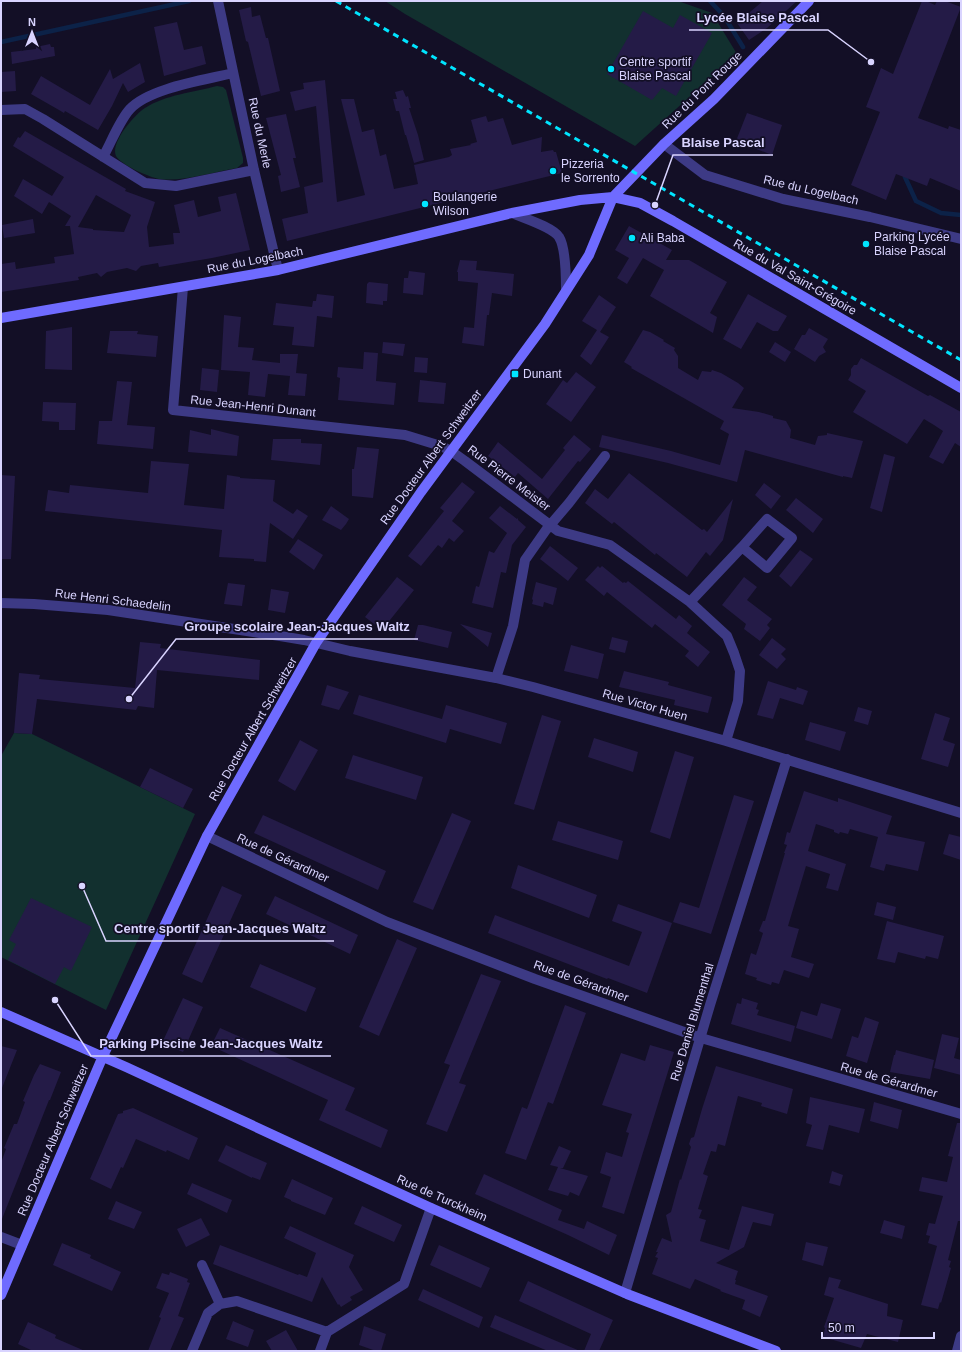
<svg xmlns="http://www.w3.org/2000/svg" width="962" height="1352" viewBox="0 0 962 1352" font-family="Helvetica,sans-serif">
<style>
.green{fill:#12302f}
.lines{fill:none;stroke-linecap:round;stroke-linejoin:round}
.stream{stroke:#0c2248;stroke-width:4.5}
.building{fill:#241b47;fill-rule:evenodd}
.street{stroke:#3d3a85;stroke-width:10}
.secondary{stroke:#6f6bff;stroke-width:10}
.rail{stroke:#00e5ff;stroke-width:3;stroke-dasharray:6 5;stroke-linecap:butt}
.poi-dot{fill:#00e5ff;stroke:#130f26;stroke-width:1.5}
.labels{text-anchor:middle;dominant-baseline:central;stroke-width:3.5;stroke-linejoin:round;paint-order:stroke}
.poi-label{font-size:12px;fill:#d9d4ff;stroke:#130f26;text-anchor:start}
.street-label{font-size:12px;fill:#d9d4ff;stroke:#130f26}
.leader{fill:none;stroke:#d9d4ff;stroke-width:1.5}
.callout-dot{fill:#d9d4ff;stroke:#130f26;stroke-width:1.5}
.callout-label{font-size:13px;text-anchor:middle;font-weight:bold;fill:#d9d4ff;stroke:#130f26;stroke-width:3.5;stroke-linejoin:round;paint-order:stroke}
</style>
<rect width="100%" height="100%" fill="#130f26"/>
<path class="green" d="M385 1H678L712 13 737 54 635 146 405 14Z
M217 86 223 87 226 90 243 158V163L237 168C213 172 183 182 159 179 149 177 121 165 116 156 110 143 134 115 145 108 165 95 194 92 217 86Z
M14 733 32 734 195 814 106 1010 1 957V756Z"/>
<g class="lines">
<path class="stream" d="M710 1 724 16 743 47
M1 42 189 1
M905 177 916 201 941 213 961 215"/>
</g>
<path class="building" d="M763 1H797L767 28 749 40 737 23Z
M922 1H926L935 5 937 1H945L961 7 918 118 948 129 949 126 961 130V191L930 178 927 186 896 174 886 200 851 185 880 112 866 107 881 68 893 74Z
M251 7 252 17 260 15 266 38H268L280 91 261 96 248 42 246 41 239 10Z
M643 11 673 28 680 15 712 33 676 96 662 88 652 100 607 74Z
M177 22 184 50 202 46 206 64 164 76 154 27Z
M50 44 51 47H54L55 56 12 64 11 52 36 49V47Z
M140 63 145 82 128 92 123 83 112 106 98 130 65 111 64 113 59 110 31 94 41 76 90 105 110 69 113 79Z
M15 71 16 91 1 92V72Z
M325 80 337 202 365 195 341 99H354L362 132 374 129 380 156 386 154 394 189 418 184 414 165 449 157 452 155 450 149 471 145 470 144 477 142 471 120 486 116 488 122 503 118 512 145 542 137 541 152 553 150 554 152H556L562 173 287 241 282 219 308 213 304 187 323 182 316 106 295 111 290 92 304 89 303 83Z
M403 90 406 97 408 96 411 108H409L418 135 424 160 414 163 406 135H405L399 111H396L393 99H397L395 92Z
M747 113 782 125 772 155 736 141Z
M286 114 296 158H293L300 187 281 192 278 176 281 175 266 118Z
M25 131 126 189 125 191 155 202 147 227 149 247 174 244 173 233H180L174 205 194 200 198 217 221 211 218 197 236 193 250 250 212 258 159 267 158 263 141 266 136 271 127 268 107 272 101 277 97 273 78 277 79 280 1 292V264L15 262 16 269 55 263 54 257 74 254 70 226H65L71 216 49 202 42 214 14 196 23 179 52 196 64 177 13 146 18 137 20 138ZM96 195 131 215 124 232 93 230V229L78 227Z
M33 219 35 233 4 238 2 225Z
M629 226 672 250 666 260H689L727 282 710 313 717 317 713 333 650 296 664 270 643 258 627 284 617 278 629 258 615 250Z
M460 260 477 261 476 270 514 274 512 296 492 293 489 315H487L484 346 462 343 464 327 474 328 478 283 458 281V272H457Z
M409 271 425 273 423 295 403 293 404 278H408Z
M369 282 388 284 387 301H383V305L366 303 367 284Z
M317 294 334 296 332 318 317 316 314 347 292 345 294 327 273 325 276 303 312 307 313 301H316Z
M748 294 787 316 778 331H773L757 322 741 349 723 339Z
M599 295 616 307 600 332 609 337 591 365 580 356 597 330 582 321Z
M224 315 241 317 238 347 254 348 252 360 280 363V354H298L296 373 307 374 305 396 288 395 290 376 268 374 265 397 248 395 250 372 221 370Z
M72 327V370L45 369 46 331Z
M809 328 828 339 823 347 826 352 819 356 815 362 794 349 802 335H805Z
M643 330 650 332 664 340 663 341 675 348 674 350 678 356V368L698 380 702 371 711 372 712 370 721 373 738 383 744 388 732 408 759 412 773 416V418L786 421 791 430 790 438 815 445 818 436 827 435V433L863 441 852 478 843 476V477L745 450 737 482 668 463 599 447 602 435 671 451 720 465 729 434 720 429 724 421 631 368 632 367 624 362Z
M110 331H138L137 334 158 336 156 357 107 353Z
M383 342 405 344 403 356 382 353Z
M775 342 791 352 785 362 769 352Z
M364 352 378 353 376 381 396 383 394 405 338 400 340 378 337 377 338 367 363 369Z
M415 357 428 358 427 373 414 372Z
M861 358 928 396 930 395 961 412V447L955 443 943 464 929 457 943 431 934 425 924 419 907 444 853 412 866 391 848 380 851 375V369L854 365H857Z
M202 368 219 370 217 392 200 390Z
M576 372 596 387 571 422 546 404 563 380 567 383Z
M420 380 446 383 444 404 418 402Z
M117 381 132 382 127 425 155 427 153 449 97 444 99 421H112Z
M43 402 76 403 75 430H59V422L42 421Z
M211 429 239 436 237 456 188 452 190 430 211 435Z
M574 435 591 449 580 462 578 461 548 499 518 473 515 477 488 456 498 442 542 479 565 450 563 448Z
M273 439H301V443L322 444 320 465 271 460Z
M357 447 379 449 373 498 352 496V469H354Z
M884 454 895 457 882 512 870 508Z
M151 461 189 464 184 505 224 509 227 475 240 477V478L275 480 273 501 293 514 297 509 308 516 293 539 270 523 266 562 254 561V559L219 557 222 530 45 511 48 490 69 493 70 485 148 493Z
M629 473 702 530 704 529 707 532 733 499 723 540 710 556 706 552 687 577 656 553 655 555 614 522 612 524 585 503 595 489 608 499Z
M1 475 15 476 11 559H1Z
M462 482 475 492 452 521 464 531 454 542 449 538 442 548 438 545 421 566 408 556 444 511 440 508Z
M764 483 781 496 771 509 755 495Z
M796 498 823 519 813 533 786 510Z
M331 506 349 519 346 524 341 530 322 520Z
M500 506 517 519 518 518V520L526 527 512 545 506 573 501 572 493 608 472 603 476 586 479 587 489 551 494 553 507 533 489 518Z
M298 539 323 555 314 570 289 552Z
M550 546 578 568 568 581 540 559Z
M800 550 813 559 791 587 779 576Z
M598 566 600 568 602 566 623 583 624 582 626 583 628 581 676 619 679 615 692 626 687 633 710 652 698 667 685 656 689 651 655 624 652 628 607 592 604 596 585 580Z
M397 577 414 590 382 630 365 617Z
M744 577 757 587 747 600 772 619 767 625 770 628 760 641 744 629 746 624 722 605Z
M536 582 557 588 553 605 544 602 543 607 532 604 533 600 532 599Z
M228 583 245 585 242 606 224 604Z
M271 589 289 592 285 613 268 610Z
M460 624 492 633 488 647Z
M418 625H423L452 632 448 648 414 640Z
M612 637 628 641 625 653 609 649Z
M772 638 786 649 781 654 786 659 777 669 759 655Z
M140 642 161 644 160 648 260 660 259 680 157 670 154 708 138 706 136 710 37 699 32 734 14 733 19 673 40 675 39 679 135 688Z
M571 645 604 654 598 679 564 671Z
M624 671 669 682 668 685 712 697 708 713 674 705 675 700 619 687Z
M768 681 796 690 797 687 808 691 803 705 780 698 773 719 757 715Z
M327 685 349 692 339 710 321 705Z
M359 695 442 719 446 705 507 723 501 744 450 729 446 743 353 714Z
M858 707 872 711 868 725 854 721Z
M935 713 950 718 943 740 955 744 948 767 921 759Z
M542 715 561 721 534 810 514 804Z
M810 722 846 732 840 751 805 740Z
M594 738 638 752 633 772 588 757Z
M300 740 318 750 295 791 278 781Z
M675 751 694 757 670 839 650 832Z
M353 755 423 777 416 800 345 778Z
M150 768 193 789 183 808 140 787Z
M804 791 838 802V798L892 816 886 834 925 842 918 871 886 864 884 871 870 867 878 837 850 829 848 834 840 832 839 834 834 832V830L816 824 808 851 846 864 838 891 826 888 830 874 806 866 788 926 799 929 791 957 814 964 809 978 784 970 779 984 772 982 771 985 756 980 757 978 745 974 751 953 756 955 763 933 759 931 763 921H765L785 853H784L787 845 784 844 787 832 790 833Z
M734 795 754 801 711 934 673 922 680 902 699 908Z
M452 813 471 821 433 910 413 902Z
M263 815 386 871 378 890 254 833Z
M558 821 623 841 618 860 552 840Z
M949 834 961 837V860L943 854Z
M518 865 597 895 589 918 511 888Z
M222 886 242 895 202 983 182 974Z
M275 896 358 935 350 954 266 914Z
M31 898 92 927 71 971 64 967 55 984 8 960 16 944 9 940Z
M877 902 896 907 893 920 874 915Z
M618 904 672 923 647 993 608 978 607 979 488 933 495 915 629 966 642 932 612 921Z
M887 921 944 936 938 959 926 956 925 959 898 952 895 963 877 959Z
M397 939 417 948 379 1036 359 1027Z
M260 964 316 988 306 1012 250 987Z
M481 974 501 981 459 1083 466 1085 447 1132 426 1124 450 1065 444 1063Z
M183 998 203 1007 183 1052 162 1043Z
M742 998 758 1003 756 1009 759 1010 757 1015 795 1026 791 1042 731 1024 737 1003 741 1004Z
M821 1003 841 1009 832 1039 796 1028 801 1011 817 1016Z
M565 1005 586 1013 553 1104 548 1102 526 1160 505 1153 522 1107 527 1109Z
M865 1017 879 1022 867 1063 846 1056 852 1036 858 1038Z
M220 1028 355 1088 345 1110 388 1130 381 1148 319 1120 328 1100 211 1046Z
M942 1034 959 1038 954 1058 961 1060V1075L934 1068Z
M650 1045 674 1052 624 1214 602 1207 611 1177 600 1173 606 1152 622 1157 629 1133 626 1132 632 1114 602 1105 621 1053 645 1061Z
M1 1046 17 1050 2 1088H1Z
M896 1050 934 1060 930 1079 890 1072 894 1055H895Z
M40 1064 61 1072 50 1100H49L2 1219H1V1163L6 1149 4 1148 14 1124H17L25 1102 23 1101 34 1075Z
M716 1066 793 1089 787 1114 761 1106 762 1103 738 1096 725 1146 718 1144 716 1152 711 1151 703 1174 708 1176 698 1209 702 1210 699 1218 706 1220 700 1241 729 1250 742 1206 774 1214 771 1226 753 1222 744 1247 716 1263 738 1271 735 1280H736L735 1284 768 1296 760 1317 742 1309 745 1300 720 1291 721 1290 695 1279 690 1289 652 1274 658 1258 655 1257 658 1252H656L662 1238 672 1242 666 1215 671 1212 680 1179 681 1180 691 1147 689 1144 691 1138 694 1137 702 1109Z
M810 1097 865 1109 859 1133 829 1125 823 1150 806 1146 812 1125 806 1123Z
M874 1102 902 1110 898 1129 870 1121Z
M133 1108 198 1138 189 1160 167 1150 166 1152 136 1139 123 1168 121 1167 111 1189 90 1179 118 1114 123 1113V1111Z
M957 1123H961V1221H958L948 1260 951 1261 949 1267 951 1268 941 1303 940 1302 938 1309 921 1305 937 1246 928 1243 930 1236 926 1235 929 1223 935 1224 943 1196 919 1191 922 1177 947 1182 953 1157 948 1156Z
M226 1145 267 1163 260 1180 252 1177V1178L218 1161Z
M559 1146 571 1151 563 1168H560L588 1176 579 1196 570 1192 568 1196 548 1190 558 1167 550 1165Z
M832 1171 843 1175 840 1186 829 1183Z
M484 1174 562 1210 558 1220 584 1229 587 1221 617 1235 609 1255 568 1235 475 1194Z
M292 1179 333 1198 325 1215 291 1201V1200L284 1197Z
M192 1183 232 1200 227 1213 187 1194Z
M116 1201 142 1212 134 1229 108 1219Z
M362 1206 402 1225 394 1242 354 1224Z
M201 1218 210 1235 186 1247 177 1229Z
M884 1220 905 1226 902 1239 880 1233Z
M290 1226 354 1255 349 1267 363 1290 350 1297 352 1300 341 1307 339 1304 338 1305 322 1277 312 1302 213 1264 220 1245 298 1275 299 1274 307 1277 316 1253 284 1238Z
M806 1242 828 1247 823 1266 802 1260Z
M62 1243 91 1255 90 1258 121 1272 112 1291 53 1265Z
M439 1245 490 1268 481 1288 430 1265Z
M170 1272 188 1279 187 1282 190 1283 178 1316 184 1318 170 1351H148L161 1318 159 1317 169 1293 156 1288 162 1273 169 1275Z
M829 1277 841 1280 838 1288 888 1304 887 1316 903 1320 898 1342 867 1334 861 1348 823 1337 825 1328 824 1327 834 1298 824 1295Z
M528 1281 613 1320 599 1351H584L591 1334 519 1301Z
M423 1289 483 1317 479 1328 418 1300Z
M495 1315 580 1351H548L490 1327Z
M233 1321 254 1330 248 1347 226 1339Z
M28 1322 56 1335 55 1338 85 1351H33L18 1344Z
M364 1326 386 1334 381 1351H376L359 1345Z
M286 1330 298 1351H272L266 1341Z"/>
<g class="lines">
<path class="street" d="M218 1 254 170 278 270
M1 110 25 109 43 119 145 183 176 186 254 170
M664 144 705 175 783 199 870 217 961 239
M103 157C111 143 119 121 130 109 149 88 205 80 233 73
M512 213C523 218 553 227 559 237 566 248 566 277 566 290
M183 287 173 410 405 435 441 446 451 451 465 461 558 531 610 545 690 602 727 636 734 653 740 671 738 701 726 741
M767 519 792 538 767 568 742 547Z
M690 602 742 547
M1 603 34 604 108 610 280 636 304 640 350 651 496 678 533 687 726 741 961 813
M496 678 513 626 525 560 546 530 569 503 605 456
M207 836 387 922 535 979 701 1038 961 1114
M1 1237 22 1245
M202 1265 220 1304
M625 1293 710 1005 787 759
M192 1351 208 1313 220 1304 237 1301 327 1332
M320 1351 327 1332 404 1284 431 1208
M957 1351 961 1336"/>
<path class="secondary" d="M1 318 278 270 512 213 580 200 613 197 640 203 673 221 961 388
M1 1012 126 1067 431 1208 627 1294 776 1351
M1 1295 103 1056 207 836 316 643 421 492 545 324 589 255 613 197 664 144 714 99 809 1"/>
<path class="rail" d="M336 1 961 360"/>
</g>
<g class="poi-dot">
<circle cx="611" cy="69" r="4"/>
<circle cx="553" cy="171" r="4"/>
<circle cx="425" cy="204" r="4"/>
<circle cx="632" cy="238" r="4"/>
<circle cx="866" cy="244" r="4"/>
<rect x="511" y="370" width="8" height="8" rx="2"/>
</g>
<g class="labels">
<g class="poi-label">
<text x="619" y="62">Centre sportif<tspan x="619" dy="14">Blaise Pascal</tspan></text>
<text x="561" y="164">Pizzeria<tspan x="561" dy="14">le Sorrento</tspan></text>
<text x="433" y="197">Boulangerie<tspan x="433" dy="14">Wilson</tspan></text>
<text x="874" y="237">Parking Lycée<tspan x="874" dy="14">Blaise Pascal</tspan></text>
<text x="640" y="238">Ali Baba</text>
<text x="523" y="374">Dunant</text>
</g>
<g class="street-label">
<text transform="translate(702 90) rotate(-44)">Rue du Pont Rouge</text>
<text transform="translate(260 133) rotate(78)">Rue du Merle</text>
<text transform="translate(811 190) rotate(13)">Rue du Logelbach</text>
<text transform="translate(255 260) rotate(-11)">Rue du Logelbach</text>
<text transform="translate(795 277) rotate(30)">Rue du Val Saint-Grégoire</text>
<text transform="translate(253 406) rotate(6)">Rue Jean-Henri Dunant</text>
<text transform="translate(431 457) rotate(-54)">Rue Docteur Albert Schweitzer</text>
<text transform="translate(509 478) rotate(37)">Rue Pierre Meister</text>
<text transform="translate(113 600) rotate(7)">Rue Henri Schaedelin</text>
<text transform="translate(645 705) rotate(16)">Rue Victor Huen</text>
<text transform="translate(253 729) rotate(-60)">Rue Docteur Albert Schweitzer</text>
<text transform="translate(283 858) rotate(25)">Rue de Gérardmer</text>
<text transform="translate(581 981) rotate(20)">Rue de Gérardmer</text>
<text transform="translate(692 1022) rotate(-73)">Rue Daniel Blumenthal</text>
<text transform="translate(889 1080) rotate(16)">Rue de Gérardmer</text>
<text transform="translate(53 1140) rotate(-67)">Rue Docteur Albert Schweitzer</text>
<text transform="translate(442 1198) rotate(24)">Rue de Turckheim</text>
</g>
</g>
<path class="leader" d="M871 62L828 30H689M655 205L673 155H773M129 699L176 639H418M82 886L106 941H334M55 1000L91 1056H331"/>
<g class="callout-dot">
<circle cx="871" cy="62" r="4"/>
<circle cx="655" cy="205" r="4"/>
<circle cx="129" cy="699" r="4"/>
<circle cx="82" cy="886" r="4"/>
<circle cx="55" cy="1000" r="4"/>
</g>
<g class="callout-label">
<text x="758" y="22">Lycée Blaise Pascal</text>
<text x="723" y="147">Blaise Pascal</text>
<text x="297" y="631">Groupe scolaire Jean-Jacques Waltz</text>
<text x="220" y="933">Centre sportif Jean-Jacques Waltz</text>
<text x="211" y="1048">Parking Piscine Jean-Jacques Waltz</text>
</g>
<rect width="962" height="1352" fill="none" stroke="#d9d4ff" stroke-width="4"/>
<g transform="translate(32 32)" stroke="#130f26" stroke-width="3" paint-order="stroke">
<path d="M0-3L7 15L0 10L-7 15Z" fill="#d9d4ff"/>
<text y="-6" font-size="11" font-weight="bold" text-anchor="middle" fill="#d9d4ff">N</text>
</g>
<path d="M822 1332v6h112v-6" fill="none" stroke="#d9d4ff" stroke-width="2"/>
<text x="828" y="1332" font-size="12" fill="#d9d4ff" stroke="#130f26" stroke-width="3" paint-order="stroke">50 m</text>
</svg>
